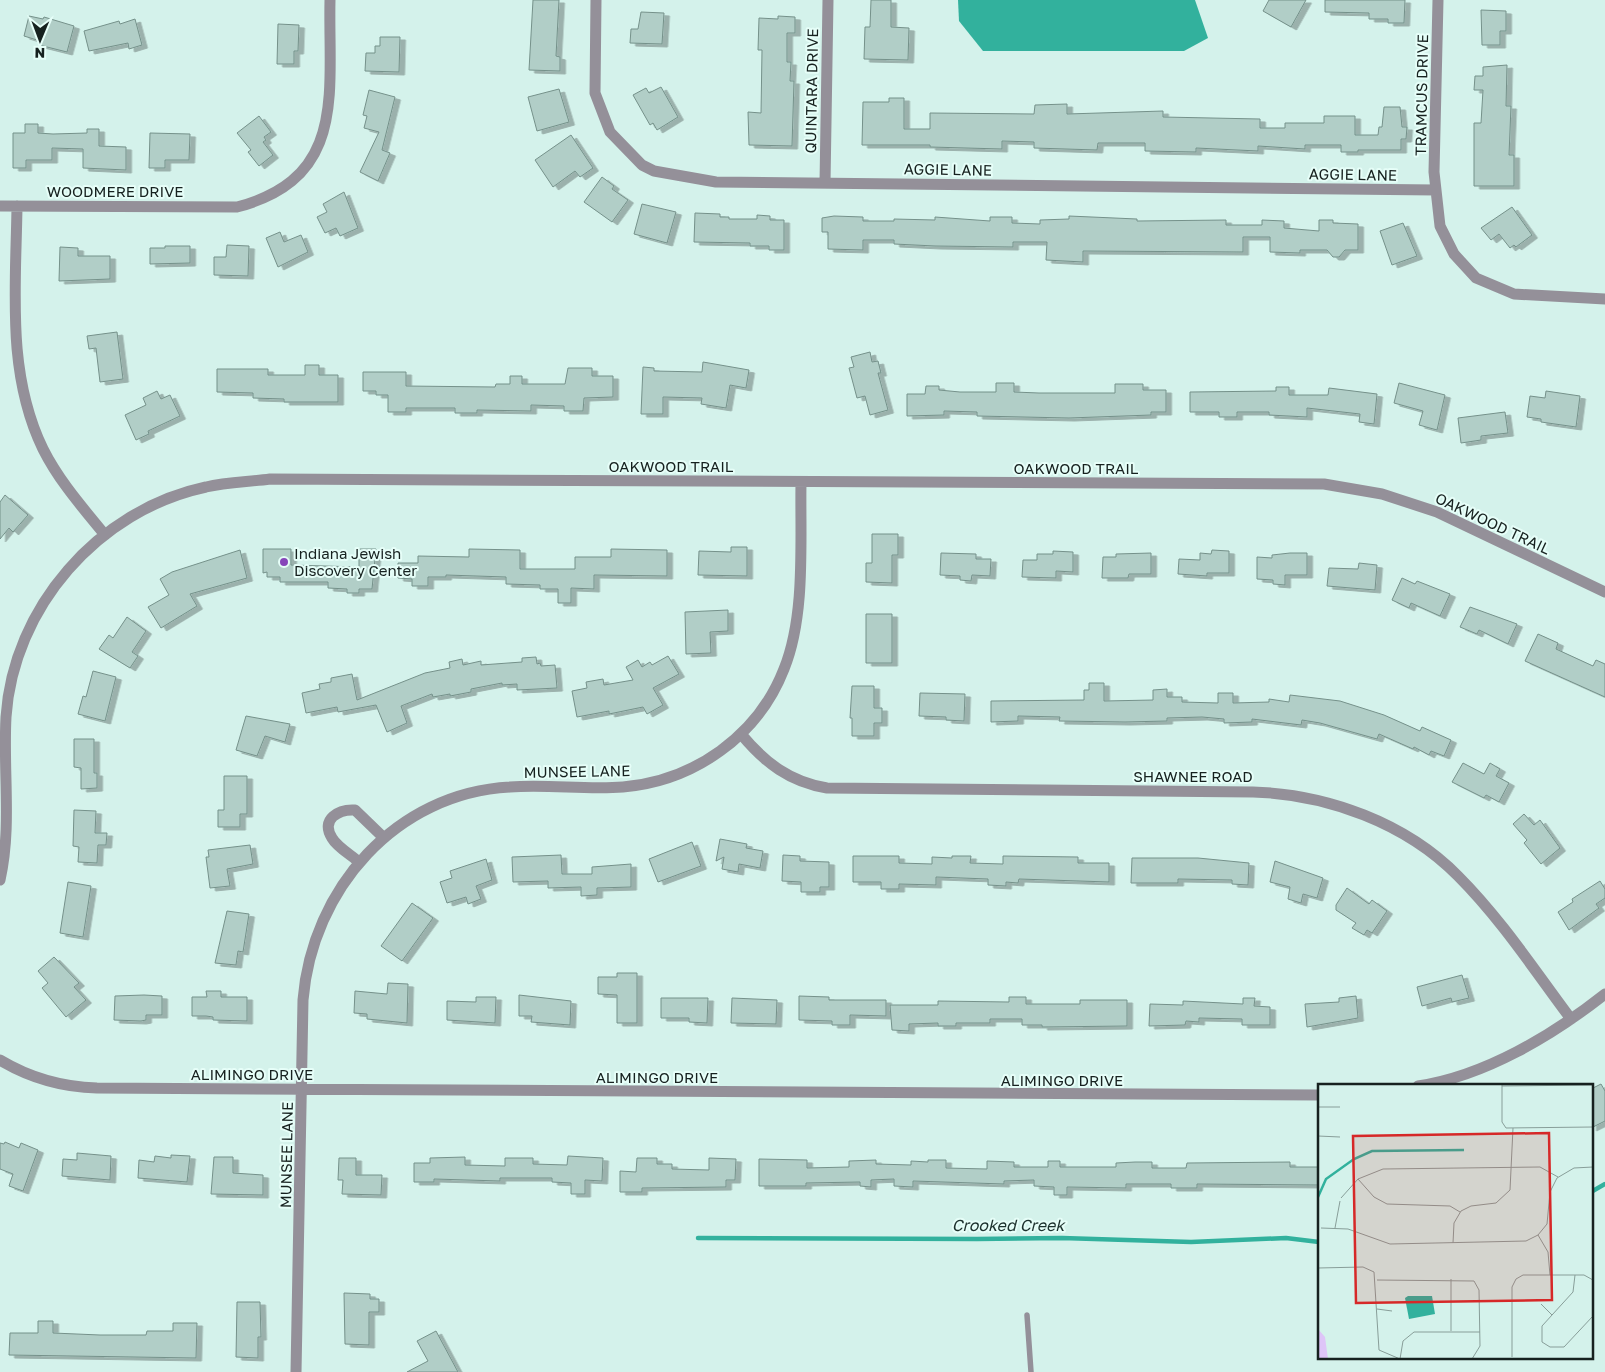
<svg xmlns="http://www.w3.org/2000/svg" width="1605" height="1372" viewBox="0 0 1605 1372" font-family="'Golos Text',sans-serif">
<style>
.water{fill:#32b19d}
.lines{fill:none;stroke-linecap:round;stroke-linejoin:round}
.stream{stroke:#32b19d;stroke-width:4.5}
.building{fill:#b1cec7;stroke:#75918a;filter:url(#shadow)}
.lane{stroke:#949099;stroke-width:5.5}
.street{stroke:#949099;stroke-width:11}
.poi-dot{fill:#8645b9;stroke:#e6fef8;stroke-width:2}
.labels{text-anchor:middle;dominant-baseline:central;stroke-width:4;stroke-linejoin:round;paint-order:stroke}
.street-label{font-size:15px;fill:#16211f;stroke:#e6fef8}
.poi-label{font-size:15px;fill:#16211f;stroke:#e6fef8;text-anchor:start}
.water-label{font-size:16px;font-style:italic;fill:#1c312d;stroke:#e6fef8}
.inset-river{fill:none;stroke:#32b19d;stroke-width:2.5}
.inset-road{fill:none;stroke:#889e99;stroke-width:1}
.view{fill:#d62828;fill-opacity:0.15;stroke:#d62828;stroke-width:2.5}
.inset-edge{fill:none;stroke:#16211f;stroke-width:2.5}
</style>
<defs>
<filter id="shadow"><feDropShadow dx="5.5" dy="3" stdDeviation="0" flood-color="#0004"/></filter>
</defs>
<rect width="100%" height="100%" fill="#d4f2eb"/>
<path class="water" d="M958 0H1195L1208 38 1184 51H983L959 21Z"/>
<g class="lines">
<path class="stream" d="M1591 1192 1605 1184
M698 1238 977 1239 1062 1238 1191 1242 1286 1238 1319 1242"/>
</g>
<path class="building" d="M533 0H559L556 56 560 57V71L529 70Z
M871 0H891V27L909 28 908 60 864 59 865 27H870Z
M1269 0H1306L1291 27 1263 11Z
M1325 0H1405L1404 23H1388V19H1369V13L1325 12Z
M1481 10 1506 11V31H1500V45H1482Z
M641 12 664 13 662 44 630 43 631 29H638Z
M29 16 43 19 44 17 74 26 67 52 39 45 40 41 37 40 24 36Z
M778 16 795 17V33H787V62H791L790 81H794L792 146 749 145 748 112 761 113 762 50H758L759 18 778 19Z
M135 19 142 45 129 49 128 43 89 51 84 31 119 21 120 24Z
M278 24 299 25 298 51H294V64H277Z
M380 37H400L399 72 365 71 366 53H375V46H380Z
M1507 65 1506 106H1511L1509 155H1514V186H1474V123H1481L1483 90H1474L1475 76H1483V67Z
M661 87 678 117 657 130 653 123 650 125 633 95 646 88 649 93Z
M559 89 569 122 537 131 528 97Z
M369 90 395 97 382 150 390 153 378 181 360 172 379 132 364 128 367 116 363 115Z
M889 98H904V129H930V113L1034 114 1035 105 1067 104V114L1163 111V117L1260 119V128H1285V123H1324V116H1355V135H1378L1379 127H1382L1384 107H1400L1402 127H1407L1406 139H1401V150H1358V152H1341V145H1305V149L1258 146V151L1196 148V152L1145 151V143H1098L1097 150 1034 148V142L1002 141V149L930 147V145H862L863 102H889Z
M259 116 271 132 264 137 266 140 263 142 273 155 259 166 248 152 251 150 237 133Z
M25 124H38V133L53 134 87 133V129H99V146L126 147V170L83 168V149L52 148V160H26V168H13V133H25Z
M150 133 190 134 189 160H165V168H149Z
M571 135 593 168 580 177 575 171 553 187 535 160Z
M602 177 614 186 612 189 628 200 612 222 584 202Z
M344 192 358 228 340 236 336 228 325 233 317 217 327 212 323 204Z
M642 204 676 212 667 243 634 234Z
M1512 207 1532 235 1516 247 1514 245 1510 248 1499 234 1491 240 1481 228Z
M695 213 720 214V217H729V219H757V215L770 216V220H784V250H769V246H750V243L694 242Z
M834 216 863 217V221H894V219L935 220V217L990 221V217H1012V223L1040 224V220L1069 219V216L1137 219V221L1226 220V225H1262V220L1284 221V228L1319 231V220H1333V223L1358 224V250H1345L1339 257H1333L1327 250H1300V253L1270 252V237H1243V252L1083 251V262L1046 260 1047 242H1013V247L935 246 894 244V240H863V250L828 249V232H822V218Z
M1403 223 1417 256 1392 265 1380 231Z
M280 232 284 242 301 235 308 252 278 267 266 238Z
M227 245 249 246 248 276 214 275V257H226Z
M165 246H190V263L150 264V248H165Z
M60 247 78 248V256H110V279L59 281Z
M117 332 123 379 100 382 96 348 89 349 87 336Z
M870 352 872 362 878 361 881 373H878L888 410 870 415 865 396 857 398 849 368 854 367 851 357Z
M703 362 749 370 746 388 730 385 726 408 701 404 702 398 663 397V414H641L643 367 654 368V371L702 372Z
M305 365H319V375H338V402H284V399L253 398V393L217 392V369H268V375H305Z
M568 368H592V376H613V397L584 398 583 411H564V406L531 405V411L477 410V413H455V408H406V412H388V395H376V391H363V372H406V386L495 387 496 384H510V376H522V384H565Z
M996 383H1014V392L1039 393H1115V384H1143V390H1166V412H1151V415L1069 418 977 416V412L944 411V415L907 416V394H925L926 386H939V390L960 392H996Z
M1399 383 1445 395 1437 430 1419 425 1423 411 1394 403Z
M1276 387H1289V395H1328L1329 388 1377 394 1374 424 1359 422 1360 414 1307 408V417L1269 415V412H1237V417H1219V412H1190V392L1276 391Z
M157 391 161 399 170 395 180 416 148 431 149 434 136 440 125 415 146 405 143 398Z
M1546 391 1580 396 1576 427 1541 422V419L1527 417 1530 396 1545 398Z
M1505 412 1508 433 1481 436V440L1461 443 1458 418Z
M5 495 28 515 13 532 9 528 0 539V502Z
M872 534H898V555H892V583L866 582V563H872Z
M731 547H747V576L698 575 699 551 731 552Z
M263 549H291V565L359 567V549H376L372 589H359V593H347V589L328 588V582H280V577H267V572L263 573Z
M469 549 520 550V569H575V557H611V549L667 550V576L594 575V589L571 588V603H558V589H540V585L506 584V577L446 575V577H428V586H412V579L398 578V563H418V556L469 557Z
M240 550 247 578 190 594 197 606 161 628 148 607 169 595 160 579 172 572Z
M1212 550 1229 551V573H1207V576L1178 574 1179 559 1200 560V553L1211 554Z
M1053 551 1073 552V572L1056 571V578L1022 577 1023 560H1037V554H1053Z
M941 553 976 554V559H991L990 576 972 575 971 581 960 580V576L940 575Z
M1151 553V574H1129L1128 578H1102L1103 557H1116V554Z
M1290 553H1307V575H1285V585L1273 584V580L1257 579V557L1272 558V555Z
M1359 563 1377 565 1375 590 1327 586 1329 568 1358 569Z
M1402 578 1415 584 1417 581 1450 594 1440 616 1411 603 1409 608 1392 600Z
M1470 607 1517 624 1508 644 1479 630 1477 634 1460 627Z
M728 610V631L710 632 711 653 686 654 685 612Z
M866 614H892V663H866Z
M127 617 146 631 132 652 138 656 130 668 99 649 109 635 113 638Z
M1538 634 1558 643 1556 649 1593 666 1596 660 1605 664V697L1525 661Z
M668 656 679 674 653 688 663 705 647 714 643 707 609 714V711L577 717 572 691 587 688 586 682 603 679 604 685 633 680 626 667 638 660 642 667 650 662 652 665Z
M536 657 537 664 540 663 541 666 555 665 557 688 517 690V684L502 685V683L471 689V692L450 696V694L433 697 432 694 401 706 407 723 387 732 376 705 338 712 337 707 306 713 302 693 320 689 319 684 331 682V678L352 674 357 700 425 673 450 668 449 662 462 659 463 665 481 661V665L522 662V658Z
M93 671 116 677 105 721 78 714 83 696 86 697Z
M1089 683H1104V701L1153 700V690L1167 689V697H1182V702L1218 703V693H1233V703L1269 702V699L1289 702 1290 695 1340 701 1384 715 1420 731 1422 727 1451 740 1444 756 1431 751 1429 755 1414 747 1413 749 1379 734 1377 739 1320 723 1302 720 1301 725 1252 719V722L1224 723V719L1202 717 1167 718V721L1125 722 1059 721 1060 717 1018 716V721L991 722V701L1084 700V690H1089Z
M852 686H874V708H882V723H874V736H852V718H850Z
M920 693 965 694 964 721 946 720V717L919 716Z
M246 716 290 724 285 742 265 736 257 756 236 750Z
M74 739H94V773H97V788L81 789V768L74 767Z
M1463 763 1484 774 1490 763 1500 769 1496 776 1509 783 1499 802 1486 795 1484 798 1452 782Z
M224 776H247V814H240V827H218V810H224Z
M74 810 96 811 95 833H107L106 845H98L97 863 78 862 79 847 73 846Z
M1524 814 1534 825 1540 820 1560 848 1541 864 1524 843 1527 840 1513 824Z
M720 839 747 844 746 848 763 851 760 868 739 864 738 872 722 869 724 857 716 861Z
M692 842 701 866 658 882 649 859Z
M250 845 253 864 227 869 230 886 210 888 206 857H209L208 850Z
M561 855 562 874H592V867L631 864V887L597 888V895L581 896V887L548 888V881L513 882 512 857Z
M783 855 800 856V861L829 862V887H820V892H801V882L782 881Z
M853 856H899V863L932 864V857L952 858V856H971L970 863 1003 864V856L1078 857V863H1109V882L1019 879 1018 883 1006 882V886L988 885V879L936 877V885L899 884V889H881V882H853Z
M1132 858H1198L1249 863 1248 885 1232 884V880L1178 879V883H1131Z
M486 859 492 880 476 886 481 899 468 904 466 897 447 903 440 882 452 878 450 871Z
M1275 861 1323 878 1317 898 1303 894 1301 903 1288 899 1290 887 1270 882Z
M1600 881 1605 889V898L1596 904 1599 908 1569 930 1558 912 1573 902 1572 899Z
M68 882 91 886 83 937 60 933Z
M1347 888 1369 904 1372 900 1387 911 1372 933 1367 930 1364 935 1352 928 1356 923 1336 910V905Z
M412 903 433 918 402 961 381 946Z
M227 911 249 914 243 952 238 951 236 965 215 963Z
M54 957 79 983 74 987 86 1000 66 1017 42 988 48 983 38 971Z
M617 973H637V1023H617V995L598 994V977H617Z
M1462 975 1469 998 1452 1002 1451 998 1422 1006 1417 987Z
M388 983 408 984 407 1023 367 1019V1014L354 1013 355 991 387 994Z
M206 991H221V997H247V1021L213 1020V1017L206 1016H192V997H207Z
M144 995 162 996V1015H146V1020L141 1021 114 1020 115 996Z
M519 995 571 1001 570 1025 531 1022 532 1016H519Z
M799 996 829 997V1000H886V1016L850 1015V1025H832V1021L799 1020Z
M1356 996 1358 1018 1307 1027 1305 1004 1339 1002V998Z
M476 997H496L495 1023 447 1020V1001L476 1002Z
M1009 997H1026V1004H1080V1000H1127V1026L1042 1027V1025H1022V1019H990V1023H956V1026H938V1023L909 1024V1031L892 1030 890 1005H938V1001L1009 1002Z
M661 998H708L707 1023 689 1022V1018H661Z
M732 998 777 1000 776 1024 731 1023Z
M1243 998H1255L1254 1006 1270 1007V1025H1242V1019L1199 1018V1022L1186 1021 1185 1025 1149 1026 1150 1004 1183 1005V1001L1243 1004Z
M1601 1084 1605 1091V1121L1591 1128V1089Z
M5 1142 19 1148 21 1143 38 1150 23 1191 9 1186 13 1174 0 1169V1143L4 1144Z
M77 1153 111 1156 110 1180 62 1176 63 1159 77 1160Z
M171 1155 190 1156 187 1182 138 1178 139 1160 154 1162 155 1156 171 1158Z
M568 1156 603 1158 602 1181 585 1180V1194H571V1183L552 1182V1178H500V1181L434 1179V1182H414V1163H430V1158L465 1157V1165L505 1166V1158H533V1164L567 1165Z
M214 1157H233V1173L263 1175V1195L211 1194Z
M339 1158H356V1175H382L381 1195 342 1194 343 1180H338Z
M637 1158H657V1164H672V1169L709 1170V1158L736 1159 735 1180H726V1187L642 1188V1192H620V1171L636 1172Z
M759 1159 807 1160V1168L849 1167V1161L876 1160V1164L911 1165V1161L928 1162V1160H946V1168L987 1169V1161L1014 1162V1167H1048V1161H1060V1167H1116V1163L1135 1162H1152V1168H1186L1187 1163 1290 1162V1167H1319V1185L1197 1184V1188H1171V1184H1126V1188L1067 1187V1195H1054V1187L1034 1186V1180L1004 1181V1184L913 1181V1187L894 1186V1179L871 1180V1187L860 1186V1182L806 1183V1186H759Z
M344 1293 370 1294V1299H379V1312H369V1345L345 1344Z
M237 1302H260L261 1337H258V1358L236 1357Z
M38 1321H53V1333L100 1335H146L147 1331H173V1323H197L196 1358 9 1355 10 1333H38Z
M436 1331 458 1372H407L428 1361 417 1341Z"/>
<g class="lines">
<path class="lane" d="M1027 1315 1031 1372"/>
<path class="street" d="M596 0 595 93 610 132 642 165 654 171 716 182 1436 190
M1438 0 1434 172 1440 226 1454 254 1476 278 1514 294 1605 299
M825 183 828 0
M0 206 237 207C348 178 328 92 330 0
M17 206C16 287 6 373 43 449 59 481 83 508 105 535
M741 734C765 763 790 782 827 788L1253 792C1327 794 1406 823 1458 876 1501 919 1535 971 1571 1019
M359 862C351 855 337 847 332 838 320 819 339 809 355 810L384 838
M0 880C12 827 3 772 6 717 13 608 98 510 206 487 227 482 248 482 270 479L1324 484 1382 494 1437 512 1605 592
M0 1060C30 1078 62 1087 97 1088L1319 1095
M1418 1086C1485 1076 1553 1035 1605 994
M296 1372 303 1000C312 889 396 793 510 787 547 784 586 790 623 787 694 781 758 736 784 669 806 615 800 540 801 482"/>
</g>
<circle class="poi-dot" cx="284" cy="562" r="5"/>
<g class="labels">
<g class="street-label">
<text transform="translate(811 91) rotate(-89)">QUINTARA DRIVE</text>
<text transform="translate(1421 95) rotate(-89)">TRAMCUS DRIVE</text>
<text transform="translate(948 169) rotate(1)">AGGIE LANE</text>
<text transform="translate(1353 174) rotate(1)">AGGIE LANE</text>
<text x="115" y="191">WOODMERE DRIVE</text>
<text x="671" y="466">OAKWOOD TRAIL</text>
<text x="1076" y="468">OAKWOOD TRAIL</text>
<text transform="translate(1493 523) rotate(25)">OAKWOOD TRAIL</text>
<text transform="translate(577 771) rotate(-1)">MUNSEE LANE</text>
<text x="1193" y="776">SHAWNEE ROAD</text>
<text x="252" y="1074">ALIMINGO DRIVE</text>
<text x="657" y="1077">ALIMINGO DRIVE</text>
<text x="1062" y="1080">ALIMINGO DRIVE</text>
<text transform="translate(286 1155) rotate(-89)">MUNSEE LANE</text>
</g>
<g class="poi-label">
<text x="294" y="553">Indiana Jewish<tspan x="294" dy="17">Discovery Center</tspan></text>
</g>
<g class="water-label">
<text x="1008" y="1225">Crooked Creek</text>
</g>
</g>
<g transform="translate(1318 1084)">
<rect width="275" height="275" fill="#d4f2eb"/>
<path d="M0 245 7 253 10 275H0Z" fill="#dec5f8"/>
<path d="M90 212H114L117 230 91 235 87 214Z" fill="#32b19d"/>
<path class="inset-river" d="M0 113 8 95 36 75 54 67 146 66"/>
<path class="inset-road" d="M184 0V38L188 44 275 43M184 2 275 1M0 23H22M0 52 22 53M40 95 56 113 69 120 132 122 142 128M23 114 40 95 65 85 222 83 240 93M3 144 30 145 72 160 208 157 220 151 229 140 232 108 239 94 256 84 275 83M17 144 22 117M220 151 230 168 232 191M135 159 136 139 143 127 153 122 178 119 192 106 195 44M0 184 45 183 56 188 61 266M257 191 255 208 224 242V258L232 263H246L275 232M59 196 156 197 161 206 162 262 154 275M223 220 234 231M59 225 74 227M133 247V195M61 266 82 275M194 273V203L198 195 205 191H266L275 196M82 275 85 257 96 248H162"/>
<path class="view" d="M231 49 234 216 38 219 35 52Z"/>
<rect width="275" height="275" class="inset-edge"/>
</g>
<g transform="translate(40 40) rotate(181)" stroke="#e6fef8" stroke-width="4" paint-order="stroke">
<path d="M0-4L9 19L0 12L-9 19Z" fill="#16211f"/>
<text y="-8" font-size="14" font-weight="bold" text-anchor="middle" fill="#16211f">N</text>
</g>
</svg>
